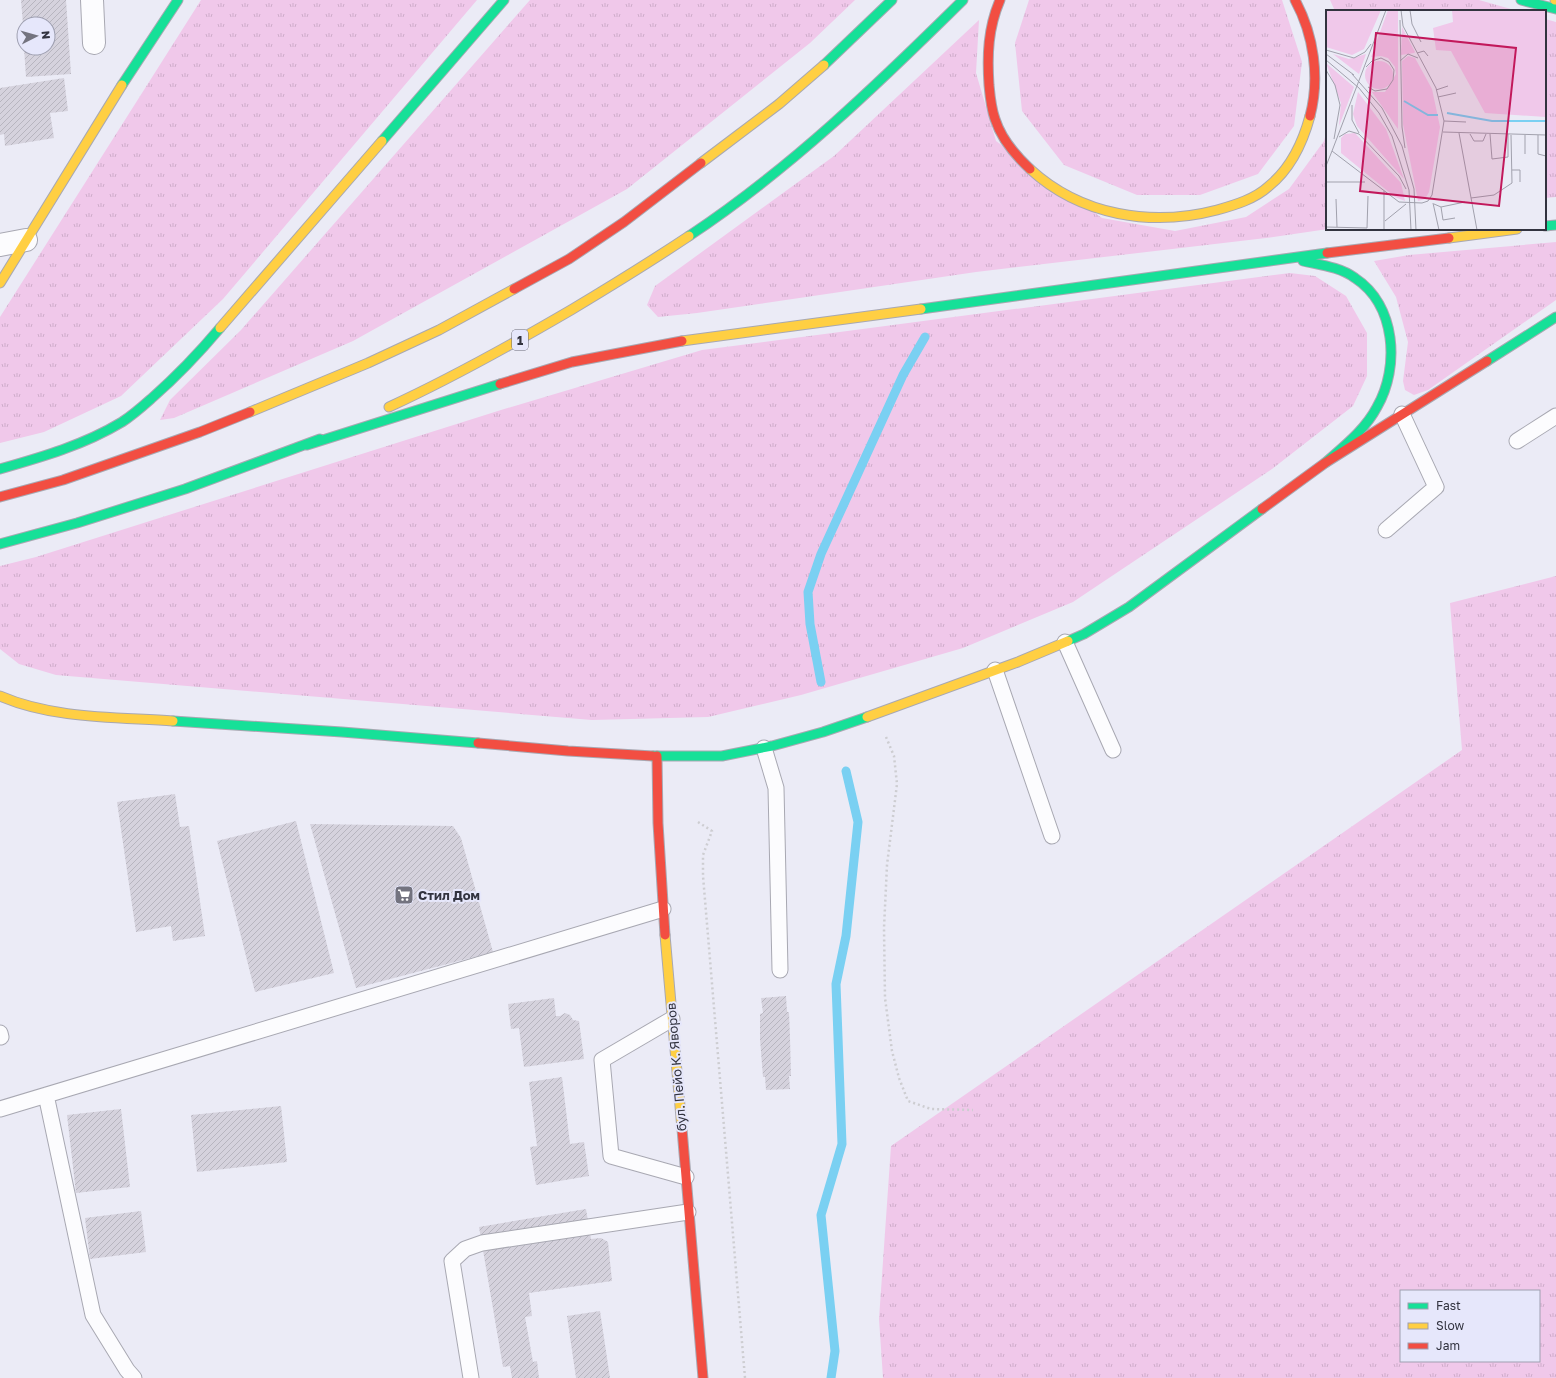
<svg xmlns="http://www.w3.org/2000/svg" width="1556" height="1378" viewBox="0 0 1556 1378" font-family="'Golos Text',sans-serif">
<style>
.grass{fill:url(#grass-tufts);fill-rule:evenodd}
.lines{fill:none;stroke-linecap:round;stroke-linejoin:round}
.stream{stroke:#7ad0f2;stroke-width:9}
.building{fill:url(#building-hatch)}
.lane-casing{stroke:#a8a8b2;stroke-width:17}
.street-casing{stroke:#a8a8b2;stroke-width:24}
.fast-casing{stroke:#a8a8b2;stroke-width:11}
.slow-casing{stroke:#a8a8b2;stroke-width:11}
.jam-casing{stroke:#a8a8b2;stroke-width:11}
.path{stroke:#cdcdd1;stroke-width:2.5;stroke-dasharray:2 3;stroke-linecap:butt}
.lane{stroke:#fcfcfe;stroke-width:15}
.street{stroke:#fcfcfe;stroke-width:22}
.fast{stroke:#16e098;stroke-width:9}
.slow{stroke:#ffcf43;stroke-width:9}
.jam{stroke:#f24e42;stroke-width:9}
.labels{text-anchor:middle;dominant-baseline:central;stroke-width:4;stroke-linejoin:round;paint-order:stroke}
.shield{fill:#e6e7fb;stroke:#686977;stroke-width:1}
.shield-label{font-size:12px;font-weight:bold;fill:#32333f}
.poi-label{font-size:13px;font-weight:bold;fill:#32333f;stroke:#e6e7fb;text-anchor:start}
.street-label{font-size:13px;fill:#32333f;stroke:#e6e7fb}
.inset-river{fill:none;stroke:#7ad0f2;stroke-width:2}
.inset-road{fill:none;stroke:#a1a1ad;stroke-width:1}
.view{fill:#c2185b;fill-opacity:0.15;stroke:#c2185b;stroke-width:2}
.inset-edge{fill:none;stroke:#32333f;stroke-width:2}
</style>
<defs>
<pattern id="grass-tufts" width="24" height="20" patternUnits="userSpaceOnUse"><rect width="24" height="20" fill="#f0c8ea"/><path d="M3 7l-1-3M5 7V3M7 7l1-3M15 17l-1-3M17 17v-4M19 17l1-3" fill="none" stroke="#ceacca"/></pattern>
<pattern id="building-hatch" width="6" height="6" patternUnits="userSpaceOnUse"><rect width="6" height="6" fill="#d5d2dd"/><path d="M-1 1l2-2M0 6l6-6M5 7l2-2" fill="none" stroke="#b7b5bf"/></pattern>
</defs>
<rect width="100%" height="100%" fill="#ebebf6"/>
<path class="grass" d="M201 0H477L223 299 121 396 44 432 0 443V317Z
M530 0H855L810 43 627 189 353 341 174 418 160 420 170 400 241 330Z
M1029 0H1282L1302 62 1294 126 1258 174 1200 195H1137L1064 165 1022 111 1015 43Z
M1330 0H1479L1518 11H1335Z
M1545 19 1556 22V197L1545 198Z
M979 20 976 73 996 141 1102 218 1175 231 1246 217 1289 189 1324 141 1327 129 1328 229 1266 238 976 272 697 313 658 317 647 305 655 286 834 156Z
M1556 242V300L1428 390 1414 395 1405 390 1403 381 1408 342 1396 297 1374 261 1409 255Z
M1290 273 1315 276 1346 296 1367 333V376L1353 406 1272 469 1073 602 963 648 801 695 708 717 592 720 56 675 19 664 0 649V566L36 557 501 410 702 350Z
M1556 576V1378H883L879 1319 891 1146 1462 750 1450 603ZM1401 1291H1539V1361H1401Z"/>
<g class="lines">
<path class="stream" d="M821 682 810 624 808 592 821 554 903 375 925 337
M831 1378 835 1351 821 1215 842 1144 836 984 846 936 858 822 846 771"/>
</g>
<path class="building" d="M21 0H66L71 74 26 77 24 48H48V24H23Z
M64 78 68 111 50 113 54 138 5 146 4 134 0 135V88Z
M175 794 180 827 189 826 205 936 173 941 171 926 136 932 117 802Z
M296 821 334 973 255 992 217 841Z
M310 824 453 826 461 838 493 952 356 988Z
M786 996 787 1012H789L790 1038 791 1076H789L790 1089 766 1090 765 1077H763L760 1039V1014L763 1013 761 998Z
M554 998 556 1016H560L565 1013 570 1015 573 1020 579 1021 584 1059 524 1067 519 1028 511 1029 508 1004Z
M562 1077 570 1144 584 1142 589 1176 536 1185 530 1147 537 1146 529 1082Z
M281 1106 287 1162 197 1172 191 1115Z
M121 1109 130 1187 76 1193 67 1115Z
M586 1209 591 1239 601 1238 608 1242 612 1281 529 1293 532 1316 525 1317 533 1362 537 1361 539 1378H512L510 1366 503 1367 479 1227Z
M141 1211 146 1252 90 1259 85 1218Z
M600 1311 610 1378H576L567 1316Z"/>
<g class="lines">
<defs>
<path id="lane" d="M1517 441 1556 416
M1386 530 1436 487 1402 414
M1065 642 1113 750
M995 670 1052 836
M764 748 776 788 780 970
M672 1019 602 1060 611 1156 686 1177
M0 1033 1 1037
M46 1095 93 1315 127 1370 134 1378
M0 1109 663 909
M471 1378 452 1261 465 1249 482 1243 688 1212"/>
<path id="street" d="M92 0 94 43
M0 245 26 240"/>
<path id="fast" d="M1521 0 1556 9
M824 65 892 0
M122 85 178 0
M382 141 504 0
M1545 226 1556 225
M689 236C790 169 877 85 963 0
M1303 261C1321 265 1340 267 1355 278 1396 305 1400 367 1377 407 1365 430 1344 446 1325 463
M921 309 1327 253
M1487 361 1556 317
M307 445 500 384
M0 469C42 457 84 445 122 422 133 415 143 406 152 398 177 376 199 353 220 328
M0 544 77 523 185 489 320 439
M1068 641 1084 634 1129 607 1262 509
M173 721 342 732 478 743
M653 756H722L772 746 823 732 867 717"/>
<path id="slow" d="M1555 0H1556
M701 163 779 104 824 65
M1030 169C1081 216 1152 227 1217 210 1235 205 1255 199 1269 186 1290 169 1303 142 1310 116
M1449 238 1517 229
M0 283 122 85
M220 328 382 141
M682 341 921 309
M389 407C452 378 511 345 571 310 611 286 650 262 689 236
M250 412 368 363 439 330 514 289
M0 696C53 719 116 717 173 721
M867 717 1018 662 1068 641
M665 935 682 1129"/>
<path id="jam" d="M1000 0C988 28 987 55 989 85 990 96 991 108 995 119 1001 138 1015 155 1030 169
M1295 0C1314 35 1320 78 1310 116
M1327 253 1449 238
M514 289 569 259 624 222 701 163
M500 384 572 362 682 341
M0 497 63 480 200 432 250 412
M1262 509 1325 463 1487 361
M478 743 568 751 653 756
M657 756 658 823 665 935
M682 1129 703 1378"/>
</defs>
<use href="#lane" class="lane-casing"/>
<use href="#street" class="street-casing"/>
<use href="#fast" class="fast-casing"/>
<use href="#slow" class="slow-casing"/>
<use href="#jam" class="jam-casing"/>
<path class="path" d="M886 737 894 756 897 784 887 865 884 928 885 998 892 1051 899 1078 908 1101 931 1109 973 1110
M698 822 712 831 703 855V876L745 1378"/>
<use href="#lane" class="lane"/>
<use href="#street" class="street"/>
<use href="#fast" class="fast"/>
<use href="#slow" class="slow"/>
<use href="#jam" class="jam"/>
</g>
<defs>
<symbol id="supermarket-square" viewBox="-11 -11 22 22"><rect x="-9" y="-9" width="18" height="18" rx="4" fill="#73737f" stroke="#e6e7fb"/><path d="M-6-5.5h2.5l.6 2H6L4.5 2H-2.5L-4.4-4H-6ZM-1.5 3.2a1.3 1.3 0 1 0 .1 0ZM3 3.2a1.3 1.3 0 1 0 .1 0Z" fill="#fff"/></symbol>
</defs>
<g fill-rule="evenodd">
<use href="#supermarket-square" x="393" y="884" width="22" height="22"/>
</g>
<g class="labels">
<rect class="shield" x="512" y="330" width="16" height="20" rx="3"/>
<g class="shield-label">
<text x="520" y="340">1</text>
</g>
<g class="poi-label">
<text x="418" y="895">Стил Дом</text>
</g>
<g class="street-label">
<text transform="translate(676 1067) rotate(-95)">бул. Пейо К. Яворов</text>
</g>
</g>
<g transform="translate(1326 10)">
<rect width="220" height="220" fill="#ebebf6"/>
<path d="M0 0H55L38 39 26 45 0 37ZM62 0H72V119L46 82H59L70 64 69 57 62 48 55 46 45 47ZM126 0H220V107L159 103 125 41 110 40 107 18 127 12ZM76 17 89 42 88 43 75 45ZM7 44 23 49 40 44 33 64ZM82 46 89 48 106 79 114 117 103 182 99 189 92 191 77 114 76 51ZM39 65a14 14 0 1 1 28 0a14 14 0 1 1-28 0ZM0 53 28 77 13 116 15 93ZM32 82 60 119 78 169 31 116 27 104ZM29 123 75 173 79 191 69 187 15 143V128L19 124Z" fill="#f0c8ea"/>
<path class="inset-river" d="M78 91 102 105H112M121 103 166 111H220"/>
<path class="inset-road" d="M60 0 6 141 73 192 96 193 102 191 106 185 118 111 110 78 77 16 75 0M84 0 86 14 95 32M74 10 76 117 79 138M0 40 28 48 39 42 45 34M91 43 98 41 102 46M0 44 28 65M0 50 33 78 53 103 66 126 83 180 85 220M74 51 82 44 92 48M40 57 46 51 55 48 63 52 68 60 67 70 61 79 49 81 42 77M0 60 9 75 14 95 8 129M26 64 56 98 76 136 88 179 90 220M110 80 122 76M112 87 130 83M26 95V110L33 123M118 111 140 112M117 122 220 125M133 123 151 220M144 124 148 131H157L160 124M164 124 166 149 182 147V124M199 125V144M212 125V144L220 146M13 127 23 121 33 124 73 166 80 179M0 156 6 141M186 160H194V172M0 172H39M145 188 168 185 186 173 185 125M10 189 11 217M107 193 113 220M108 194 115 197 139 192M115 197 117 210 129 208M59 211 80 194M0 217 41 218 42 186M58 220V181"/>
<path class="view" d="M50 23 190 38 173 196 34 181Z"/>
<rect width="220" height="220" class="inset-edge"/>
</g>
<rect x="1400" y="1290" width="140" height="72" fill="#e6e7fb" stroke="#9e9fb0"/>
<rect x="1408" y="1303" width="20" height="6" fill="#16e098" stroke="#9e9fb0"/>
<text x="1436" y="1310" font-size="12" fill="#32333f">Fast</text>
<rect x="1408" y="1323" width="20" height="6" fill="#ffcf43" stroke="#9e9fb0"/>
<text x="1436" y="1330" font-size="12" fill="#32333f">Slow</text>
<rect x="1408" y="1343" width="20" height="6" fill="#f24e42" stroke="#9e9fb0"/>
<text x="1436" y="1350" font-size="12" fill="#32333f">Jam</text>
<g transform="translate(36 36) rotate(84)"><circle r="19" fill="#e6e7fb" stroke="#9e9fb0"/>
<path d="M0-3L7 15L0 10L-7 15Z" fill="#73737f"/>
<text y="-6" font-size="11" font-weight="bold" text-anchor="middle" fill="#32333f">N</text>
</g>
</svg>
